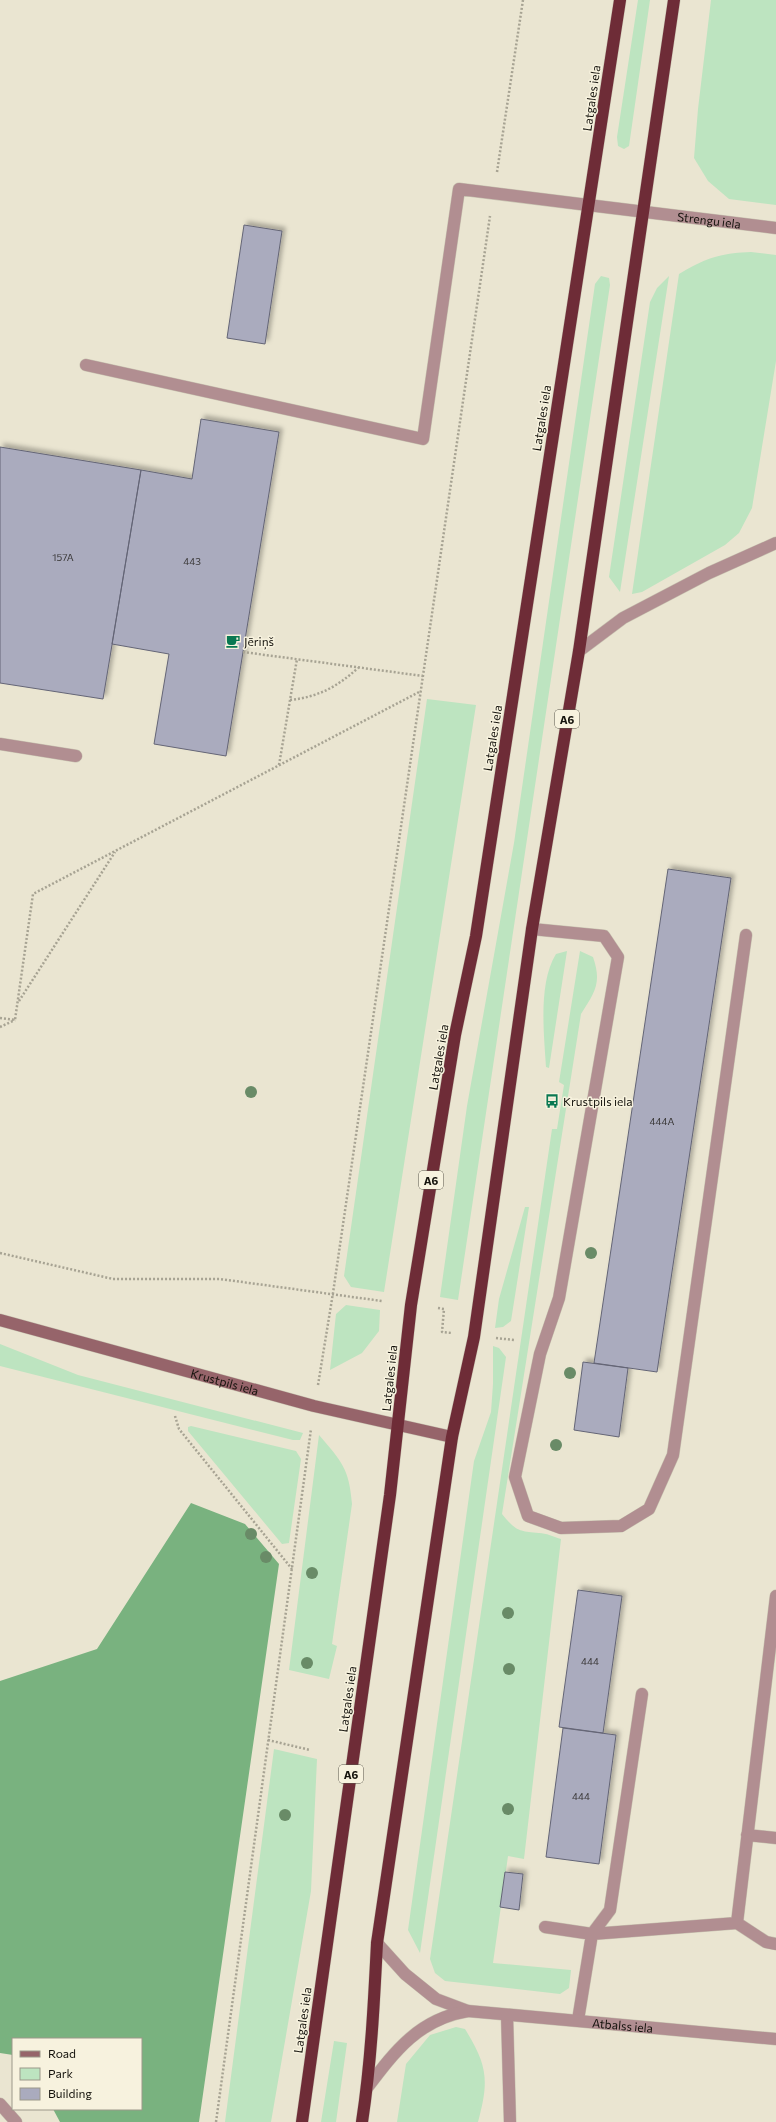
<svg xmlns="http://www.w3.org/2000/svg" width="776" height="2122" viewBox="0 0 776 2122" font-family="Commissioner,sans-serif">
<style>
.green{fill:#bde4c0}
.forest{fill:#79b27f}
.building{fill:#aaabbe;stroke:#646576;filter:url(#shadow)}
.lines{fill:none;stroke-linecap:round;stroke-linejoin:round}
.lane-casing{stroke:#c8c3b1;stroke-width:13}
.street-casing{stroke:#c8c3b1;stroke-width:13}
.secondary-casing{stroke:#c8c3b1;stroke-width:13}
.highway-casing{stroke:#c8c3b1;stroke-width:13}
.path{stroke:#a7a393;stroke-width:2.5;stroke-dasharray:2 2;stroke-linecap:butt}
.lane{stroke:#b18e91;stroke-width:12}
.street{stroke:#b18e91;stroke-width:12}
.secondary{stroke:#96646a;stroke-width:12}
.highway{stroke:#6e2c37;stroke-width:12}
.tree{fill:#698b67}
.labels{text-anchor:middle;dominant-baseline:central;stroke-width:3;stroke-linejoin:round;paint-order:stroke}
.number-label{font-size:10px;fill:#3a3838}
.shield{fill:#f7f2de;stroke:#58554b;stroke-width:1}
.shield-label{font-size:11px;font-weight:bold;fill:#14120c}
.street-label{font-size:12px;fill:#14120c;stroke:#f7f2de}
.poi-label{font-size:12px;fill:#14120c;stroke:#f7f2de;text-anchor:start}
</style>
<defs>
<filter id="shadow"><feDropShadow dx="3.5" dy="-3.5" stdDeviation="2" flood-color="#0004"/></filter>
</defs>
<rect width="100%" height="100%" fill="#eae5d1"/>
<path class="green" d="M638 0H650L629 146 624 149 618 146 617 137Z
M711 0H776V205L729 199 708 181 694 158 698 109Z
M751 252 776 255V361L752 508 739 533 725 545 642 592 632 594 679 274C705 258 721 253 751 252Z
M601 276 609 278 610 285 458 1300 440 1297 467 1106 514 843 595 284Z
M669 276 620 592 609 577 650 302 657 288Z
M427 699 476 705 384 1292 351 1287 344 1276Z
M567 951 549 1068 546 1067C544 1034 538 983 556 954Z
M580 951 593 957C602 983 595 992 581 1014L502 1514C516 1531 518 1531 539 1533 546 1533 554 1537 561 1539L524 1859 508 1856 493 1963 571 1970 569 1988 560 1994 445 1981 435 1973 430 1959 552 1129H557L564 1085 559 1082Z
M525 1207H529L511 1321 503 1327 495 1328 499 1299Z
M346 1305 380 1310 379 1331 362 1353 330 1370 336 1314Z
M0 1344 78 1375 303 1433 300 1440H293L0 1366Z
M493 1346 499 1348 506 1357 420 1953 408 1930 474 1461 491 1412 493 1384Z
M191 1426 296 1451 301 1459 289 1543 282 1544 188 1431V1427Z
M319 1435C342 1462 349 1468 352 1504L332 1644 337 1646 329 1679 289 1670Z
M274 1749 317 1759 311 1891 271 2122H225Z
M456 2027 465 2029C488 2066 489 2081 478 2122H397L406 2064 430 2035Z
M334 2041 347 2043 336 2122H321Z"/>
<path class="forest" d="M191 1503 245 1524 279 1564 199 2122H60L53 2109H141V2039H13V2055L0 2053V1681L97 1649Z"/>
<path class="building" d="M244 225 282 231 265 344 227 338Z
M201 419 279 432 226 756 154 744 169 654 112 644 141 470 192 479Z
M0 447 141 470 103 699 0 683Z
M668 869 731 878 657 1372 594 1363Z
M583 1362 628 1368 619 1437 574 1430Z
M578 1590 622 1596 603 1733 559 1727Z
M563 1728 616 1735 599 1864 546 1857Z
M505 1872 523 1874 519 1910 500 1907Z"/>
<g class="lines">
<defs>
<path id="lane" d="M86 365 423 439 459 189 588 205
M579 651 623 618 709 573 776 543
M0 744 76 756
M532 929 604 936 618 957 559 1298 540 1354 515 1477 528 1516 561 1528 621 1526 649 1509 673 1455 746 935
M747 1835 776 1838
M737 1923 766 1942 776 1944
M545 1927 592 1934 737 1923 776 1596
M507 2015 510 2122
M578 2020 592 1934 610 1910 642 1694
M0 2104 16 2122"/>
<g id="street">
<path id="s1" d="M588 205 776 228"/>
<path id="s2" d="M377 1943 405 1974 436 1999 468 2011 776 2039"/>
<path d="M367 2088C395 2051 419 2019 468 2011"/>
</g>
<g id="secondary">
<path id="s3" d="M0 1320 314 1406 452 1437"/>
</g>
<path id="highway" d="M302 2122 390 1495 411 1305 455 1035 476 936 620 0
M362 2122C371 2063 374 2003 377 1943L452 1437 474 1337 532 929 579 651 674 0"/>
</defs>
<use href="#lane" class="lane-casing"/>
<use href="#street" class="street-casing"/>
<use href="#secondary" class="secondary-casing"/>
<use href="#highway" class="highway-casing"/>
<path class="path" d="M497 172 523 0
M243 652 423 676
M290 700C318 697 337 687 358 668
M279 765 297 659
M19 1001 115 852
M0 1018 15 1020 33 894 421 691
M0 1027 15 1020
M0 1253 113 1279H220L382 1301
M438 1308 444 1309 442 1332 452 1333
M496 1338 514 1340
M318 1385 333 1293 490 216
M175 1416 179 1429 292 1569
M268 1740 310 1750
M216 2122 311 1429"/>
<use href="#lane" class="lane"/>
<use href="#street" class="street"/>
<use href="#secondary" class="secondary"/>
<use href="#highway" class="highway"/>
</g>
<g class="tree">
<circle cx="251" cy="1092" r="6"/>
<circle cx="591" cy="1253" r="6"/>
<circle cx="570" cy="1373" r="6"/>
<circle cx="556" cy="1445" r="6"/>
<circle cx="251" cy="1534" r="6"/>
<circle cx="266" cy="1557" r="6"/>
<circle cx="312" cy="1573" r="6"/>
<circle cx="508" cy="1613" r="6"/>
<circle cx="307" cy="1663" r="6"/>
<circle cx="509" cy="1669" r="6"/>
<circle cx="508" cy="1809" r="6"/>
<circle cx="285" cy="1815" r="6"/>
</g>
<defs>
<symbol id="cafe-bare" viewBox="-9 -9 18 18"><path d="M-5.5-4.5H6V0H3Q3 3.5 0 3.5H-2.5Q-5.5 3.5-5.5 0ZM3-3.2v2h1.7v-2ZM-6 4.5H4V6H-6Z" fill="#0a7852" stroke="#f7f2de" stroke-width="2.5" paint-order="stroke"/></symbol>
<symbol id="bus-bare" viewBox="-9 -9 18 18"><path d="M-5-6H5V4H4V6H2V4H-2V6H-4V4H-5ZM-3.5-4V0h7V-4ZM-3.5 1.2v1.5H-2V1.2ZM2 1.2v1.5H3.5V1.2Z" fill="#0a7852" stroke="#f7f2de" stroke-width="2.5" paint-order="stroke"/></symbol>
</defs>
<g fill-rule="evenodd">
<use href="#cafe-bare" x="223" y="631" width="20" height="20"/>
<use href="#bus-bare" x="542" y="1091" width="20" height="20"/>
</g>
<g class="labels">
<g class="number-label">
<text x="63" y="557">157A</text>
<text x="192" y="561">443</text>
<text x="662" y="1121">444A</text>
<text x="590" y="1661">444</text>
<text x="581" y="1796">444</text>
</g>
<g class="shield">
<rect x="555" y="710" width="24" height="18" rx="3"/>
<rect x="419" y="1171" width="24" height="18" rx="3"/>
<rect x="339" y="1765" width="24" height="18" rx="3"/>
</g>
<g class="shield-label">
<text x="567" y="719">A6</text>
<text x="431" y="1180">A6</text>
<text x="351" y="1774">A6</text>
</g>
<g class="street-label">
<text transform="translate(591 98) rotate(-82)">Latgales iela</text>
<text stroke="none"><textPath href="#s1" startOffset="122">Strengu iela</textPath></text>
<text transform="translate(541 418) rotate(-81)">Latgales iela</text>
<text transform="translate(492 738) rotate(-81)">Latgales iela</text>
<text transform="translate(438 1057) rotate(-80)">Latgales iela</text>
<text transform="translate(389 1378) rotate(-84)">Latgales iela</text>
<text stroke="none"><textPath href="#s3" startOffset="233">Krustpils iela</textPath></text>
<text transform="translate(347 1699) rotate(-82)">Latgales iela</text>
<text transform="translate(302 2020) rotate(-82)">Latgales iela</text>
<text stroke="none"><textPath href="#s2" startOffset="271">Atbalss iela</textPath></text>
</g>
<g class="poi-label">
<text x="244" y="641">Jēriņš</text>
<text x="563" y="1101">Krustpils iela</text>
</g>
</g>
<rect x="12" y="2038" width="130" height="72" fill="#f7f2de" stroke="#9c988a"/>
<rect x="20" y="2051" width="20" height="6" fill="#96646a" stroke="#9c988a"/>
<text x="48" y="2058" font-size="12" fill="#14120c">Road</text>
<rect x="20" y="2068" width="20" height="12" fill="#bde4c0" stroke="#9c988a"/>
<text x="48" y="2078" font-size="12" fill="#14120c">Park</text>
<rect x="20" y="2088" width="20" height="12" fill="#aaabbe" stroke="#9c988a"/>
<text x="48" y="2098" font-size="12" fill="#14120c">Building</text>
</svg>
